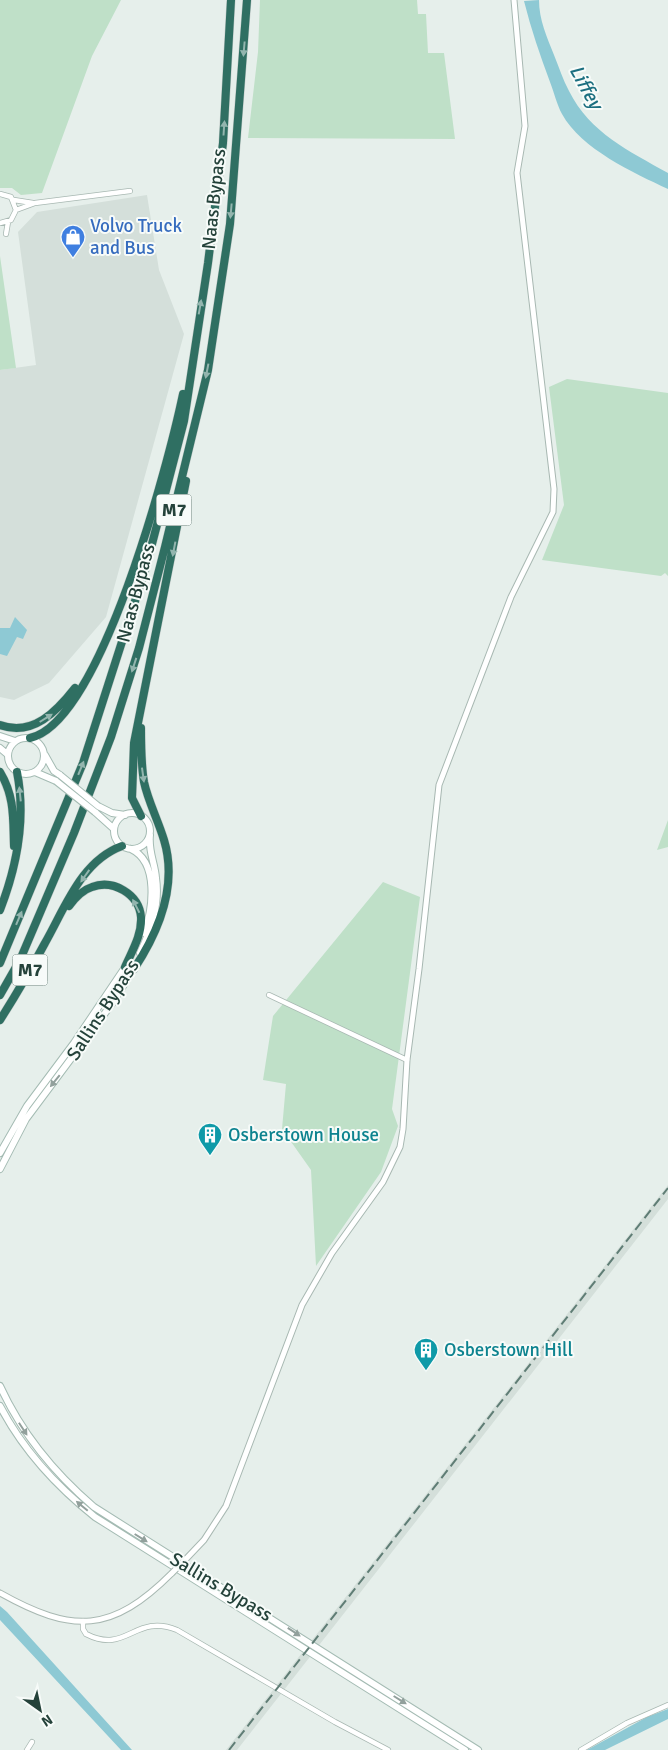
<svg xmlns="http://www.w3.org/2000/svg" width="668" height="1750" viewBox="0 0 668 1750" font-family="Signika,sans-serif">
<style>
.built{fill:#d4dfda}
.green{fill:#bfe0c8}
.water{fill:#8ec9d4}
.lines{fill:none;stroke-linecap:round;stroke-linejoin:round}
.minor-casing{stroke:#a8b8b2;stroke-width:6}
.tertiary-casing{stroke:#a8b8b2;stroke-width:7}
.secondary-casing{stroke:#a4bbb3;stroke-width:8}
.motorway-casing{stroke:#c2cac8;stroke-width:9}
.minor{stroke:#fff;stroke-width:4.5}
.tertiary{stroke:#fff;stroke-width:5}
.secondary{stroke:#fff;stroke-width:6}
.motorway{stroke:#2f6f62;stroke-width:8}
.rail{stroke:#5f7d75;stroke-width:2;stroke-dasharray:10 5;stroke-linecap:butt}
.tertiary-bridge-casing{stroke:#a8b8b2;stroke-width:7;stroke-linecap:butt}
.secondary-bridge-casing{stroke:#a4bbb3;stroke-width:8;stroke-linecap:butt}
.tertiary-bridge{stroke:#fff;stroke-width:5}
.secondary-bridge{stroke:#fff;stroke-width:6}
.oneway{fill:#93b5ae}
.oneway2{fill:#92a09c}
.labels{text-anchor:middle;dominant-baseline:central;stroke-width:4;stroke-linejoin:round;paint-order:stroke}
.shield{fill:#f7fbf9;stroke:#637a73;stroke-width:1}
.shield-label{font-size:18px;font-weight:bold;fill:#24423a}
.street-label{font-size:19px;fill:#24423a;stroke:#f7fbf9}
.shop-label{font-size:19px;fill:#366cbe;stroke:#f7fbf9;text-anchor:start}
.culture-label{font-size:19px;fill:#0d838f;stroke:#f7fbf9;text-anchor:start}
.water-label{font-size:20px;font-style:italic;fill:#1c6f80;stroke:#f7fbf9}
</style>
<rect width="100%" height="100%" fill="#e6efeb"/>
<path class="built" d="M147 195 159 270 184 334 106 617 49 683 14 700 0 697V370L36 365 18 232 37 212Z
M668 1185V1199L374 1575 237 1750H226Z"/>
<path class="green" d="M0 0H121L92 56 42 193 21 195 12 188H0Z
M260 0H417L418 14H426L428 53H444L455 139 248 138 258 52Z
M0 256 16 368 0 370Z
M567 379 668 393V576L665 573 661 576 542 560 564 505 549 387Z
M668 820V847L657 850Z
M383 882 420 897 392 1109 398 1126 381 1172 316 1266 311 1170 282 1129 286 1084 263 1080 273 1016Z"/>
<path class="water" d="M539 0C539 20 547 37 554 55 559 67 563 80 569 91 590 133 629 151 668 173V189C634 173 581 149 562 114 557 105 554 92 550 82 540 55 531 29 524 1Z
M15 617 27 630 23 639 17 637 7 656 0 654V628H10Z
M0 1606 7 1612 132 1750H121L0 1620Z
M668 1709V1719L605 1750H587L647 1717Z"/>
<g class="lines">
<defs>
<path id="minor" d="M0 194 11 197 16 210 11 220 0 223
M14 200 33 203
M16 210 35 203 130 191
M6 234 8 222
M269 995 407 1060
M83 1621V1629L86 1634C127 1655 134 1613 177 1630L335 1722 388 1750
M27 1750 32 1742
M581 1750 627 1723 668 1705"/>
<path id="tertiary" d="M185 1560 204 1540 226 1506 302 1305 332 1253 383 1182 400 1147 403 1129 407 1060 419 969 439 785 511 597 553 512 554 489 517 173 525 126 514 0
M0 1593C73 1634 112 1633 172 1573"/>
<path id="secondary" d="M0 736 15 741
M8 756a18 18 0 1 1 36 0a18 18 0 1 1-36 0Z
M0 748 7 754
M45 755 54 771 60 775
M35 772 56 781
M98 806 112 813 125 815
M95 812 114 829
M114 831a18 18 0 1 1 36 0a18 18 0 1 1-36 0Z
M131 849C159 862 153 909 144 933
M140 953C151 929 160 905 156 878 155 863 148 851 150 835
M0 1153 27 1106 74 1043 128 963
M0 1169 26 1119 114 1001 136 965
M0 1386C22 1434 53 1472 94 1507L478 1750
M0 1406C23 1450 56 1486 95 1517L465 1750"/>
<path id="motorway" d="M0 725C33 737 57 711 75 688
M30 738C101 723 169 461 183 394
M0 772C15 797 13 819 14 846
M141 816 132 798 134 743 186 481
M69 906C75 898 82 890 92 887 113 879 139 894 141 917 142 935 132 951 125 967
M0 910C17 866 26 818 17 772
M0 963 83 763 146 567 184 421 208 263 223 143 231 0
M134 969C159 931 178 886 164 840 158 820 148 801 144 782 141 764 141 746 141 728
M0 995 20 960 74 833 111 737 139 648 165 547 208 370 230 224 247 0
M0 1020C16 995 31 969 45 943 65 908 81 861 122 846"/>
</defs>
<use href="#minor" class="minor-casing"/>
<use href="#tertiary" class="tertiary-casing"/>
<use href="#secondary" class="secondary-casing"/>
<use href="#motorway" class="motorway-casing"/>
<use href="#minor" class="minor"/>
<use href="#tertiary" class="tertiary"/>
<use href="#secondary" class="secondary"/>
<use href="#motorway" class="motorway"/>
<path class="rail" d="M229 1750 668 1188"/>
<defs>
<path id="tertiary-bridge" d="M172 1573 185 1560"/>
<path id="secondary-bridge" d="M60 775 98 806
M56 781 95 812"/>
</defs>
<use href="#tertiary-bridge" class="tertiary-bridge-casing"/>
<use href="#secondary-bridge" class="secondary-bridge-casing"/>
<use href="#tertiary-bridge" class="tertiary-bridge"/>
<use href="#secondary-bridge" class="secondary-bridge"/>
</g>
<defs><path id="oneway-solid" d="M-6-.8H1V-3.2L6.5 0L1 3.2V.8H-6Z" transform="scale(1.25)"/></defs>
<g class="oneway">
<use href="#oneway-solid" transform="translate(244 49) rotate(95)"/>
<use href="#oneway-solid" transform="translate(224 128) rotate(-86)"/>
<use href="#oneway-solid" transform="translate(231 211) rotate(95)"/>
<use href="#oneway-solid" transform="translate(200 307) rotate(-80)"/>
<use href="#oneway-solid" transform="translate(207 371) rotate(101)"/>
<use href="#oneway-solid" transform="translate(174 549) rotate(101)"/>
<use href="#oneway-solid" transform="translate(134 665) rotate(108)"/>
<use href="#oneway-solid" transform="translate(46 718) rotate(-32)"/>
<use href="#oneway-solid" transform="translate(81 768) rotate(-68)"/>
<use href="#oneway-solid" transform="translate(143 775) rotate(82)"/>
<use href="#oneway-solid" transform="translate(20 794) rotate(-96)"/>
<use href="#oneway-solid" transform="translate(85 876) rotate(125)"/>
<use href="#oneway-solid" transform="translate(136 906) rotate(-117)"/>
<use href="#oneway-solid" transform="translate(19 918) rotate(-67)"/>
</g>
<g class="oneway2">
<use href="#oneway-solid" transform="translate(55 1081) rotate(129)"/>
<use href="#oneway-solid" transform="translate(23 1429) rotate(57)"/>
<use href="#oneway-solid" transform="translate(82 1506) rotate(-140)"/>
<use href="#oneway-solid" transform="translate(141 1538) rotate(32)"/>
<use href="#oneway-solid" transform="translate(294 1632) rotate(33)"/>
<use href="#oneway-solid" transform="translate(400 1700) rotate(32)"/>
</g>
<defs>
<symbol id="shop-pin" viewBox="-11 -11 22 30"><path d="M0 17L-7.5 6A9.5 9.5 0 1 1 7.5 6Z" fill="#3f7fe0" stroke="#f7fbf9"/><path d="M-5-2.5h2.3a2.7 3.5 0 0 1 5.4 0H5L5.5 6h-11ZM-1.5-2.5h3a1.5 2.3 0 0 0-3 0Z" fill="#fff"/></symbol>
<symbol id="building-pin" viewBox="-11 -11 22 30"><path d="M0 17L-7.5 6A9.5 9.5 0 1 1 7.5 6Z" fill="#0f9aa8" stroke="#f7fbf9"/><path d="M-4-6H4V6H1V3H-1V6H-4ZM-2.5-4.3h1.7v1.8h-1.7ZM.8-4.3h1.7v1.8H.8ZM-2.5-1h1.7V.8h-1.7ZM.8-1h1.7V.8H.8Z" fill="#fff"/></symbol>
</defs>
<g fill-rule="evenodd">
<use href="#shop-pin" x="59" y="223" width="28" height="38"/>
<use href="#building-pin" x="196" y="1121" width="28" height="38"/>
<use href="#building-pin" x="412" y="1336" width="28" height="38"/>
</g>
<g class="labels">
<g class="shield">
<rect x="156.5" y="494.5" width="35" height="31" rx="4"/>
<rect x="12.5" y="954.5" width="35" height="31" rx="4"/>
</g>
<g class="shield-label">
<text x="174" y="510">M7</text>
<text x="30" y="970">M7</text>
</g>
<g class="street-label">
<text transform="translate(214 199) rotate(-84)">Naas Bypass</text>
<text transform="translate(136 593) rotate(-75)">Naas Bypass</text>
<text transform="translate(103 1010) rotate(-57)">Sallins Bypass</text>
<text transform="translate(221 1587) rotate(31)">Sallins Bypass</text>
</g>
<g class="shop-label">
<text x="90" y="226">Volvo Truck<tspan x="90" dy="22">and Bus</tspan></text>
</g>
<g class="culture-label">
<text x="228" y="1135">Osberstown House</text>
<text x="444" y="1350">Osberstown Hill</text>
</g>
<g class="water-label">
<text transform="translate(586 87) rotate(61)">Liffey</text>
</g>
</g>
<g transform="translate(40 1710) rotate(147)" stroke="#f7fbf9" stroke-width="4" paint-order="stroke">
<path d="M0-4L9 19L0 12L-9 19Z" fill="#24423a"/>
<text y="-8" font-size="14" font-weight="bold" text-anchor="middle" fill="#24423a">N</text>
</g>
</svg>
